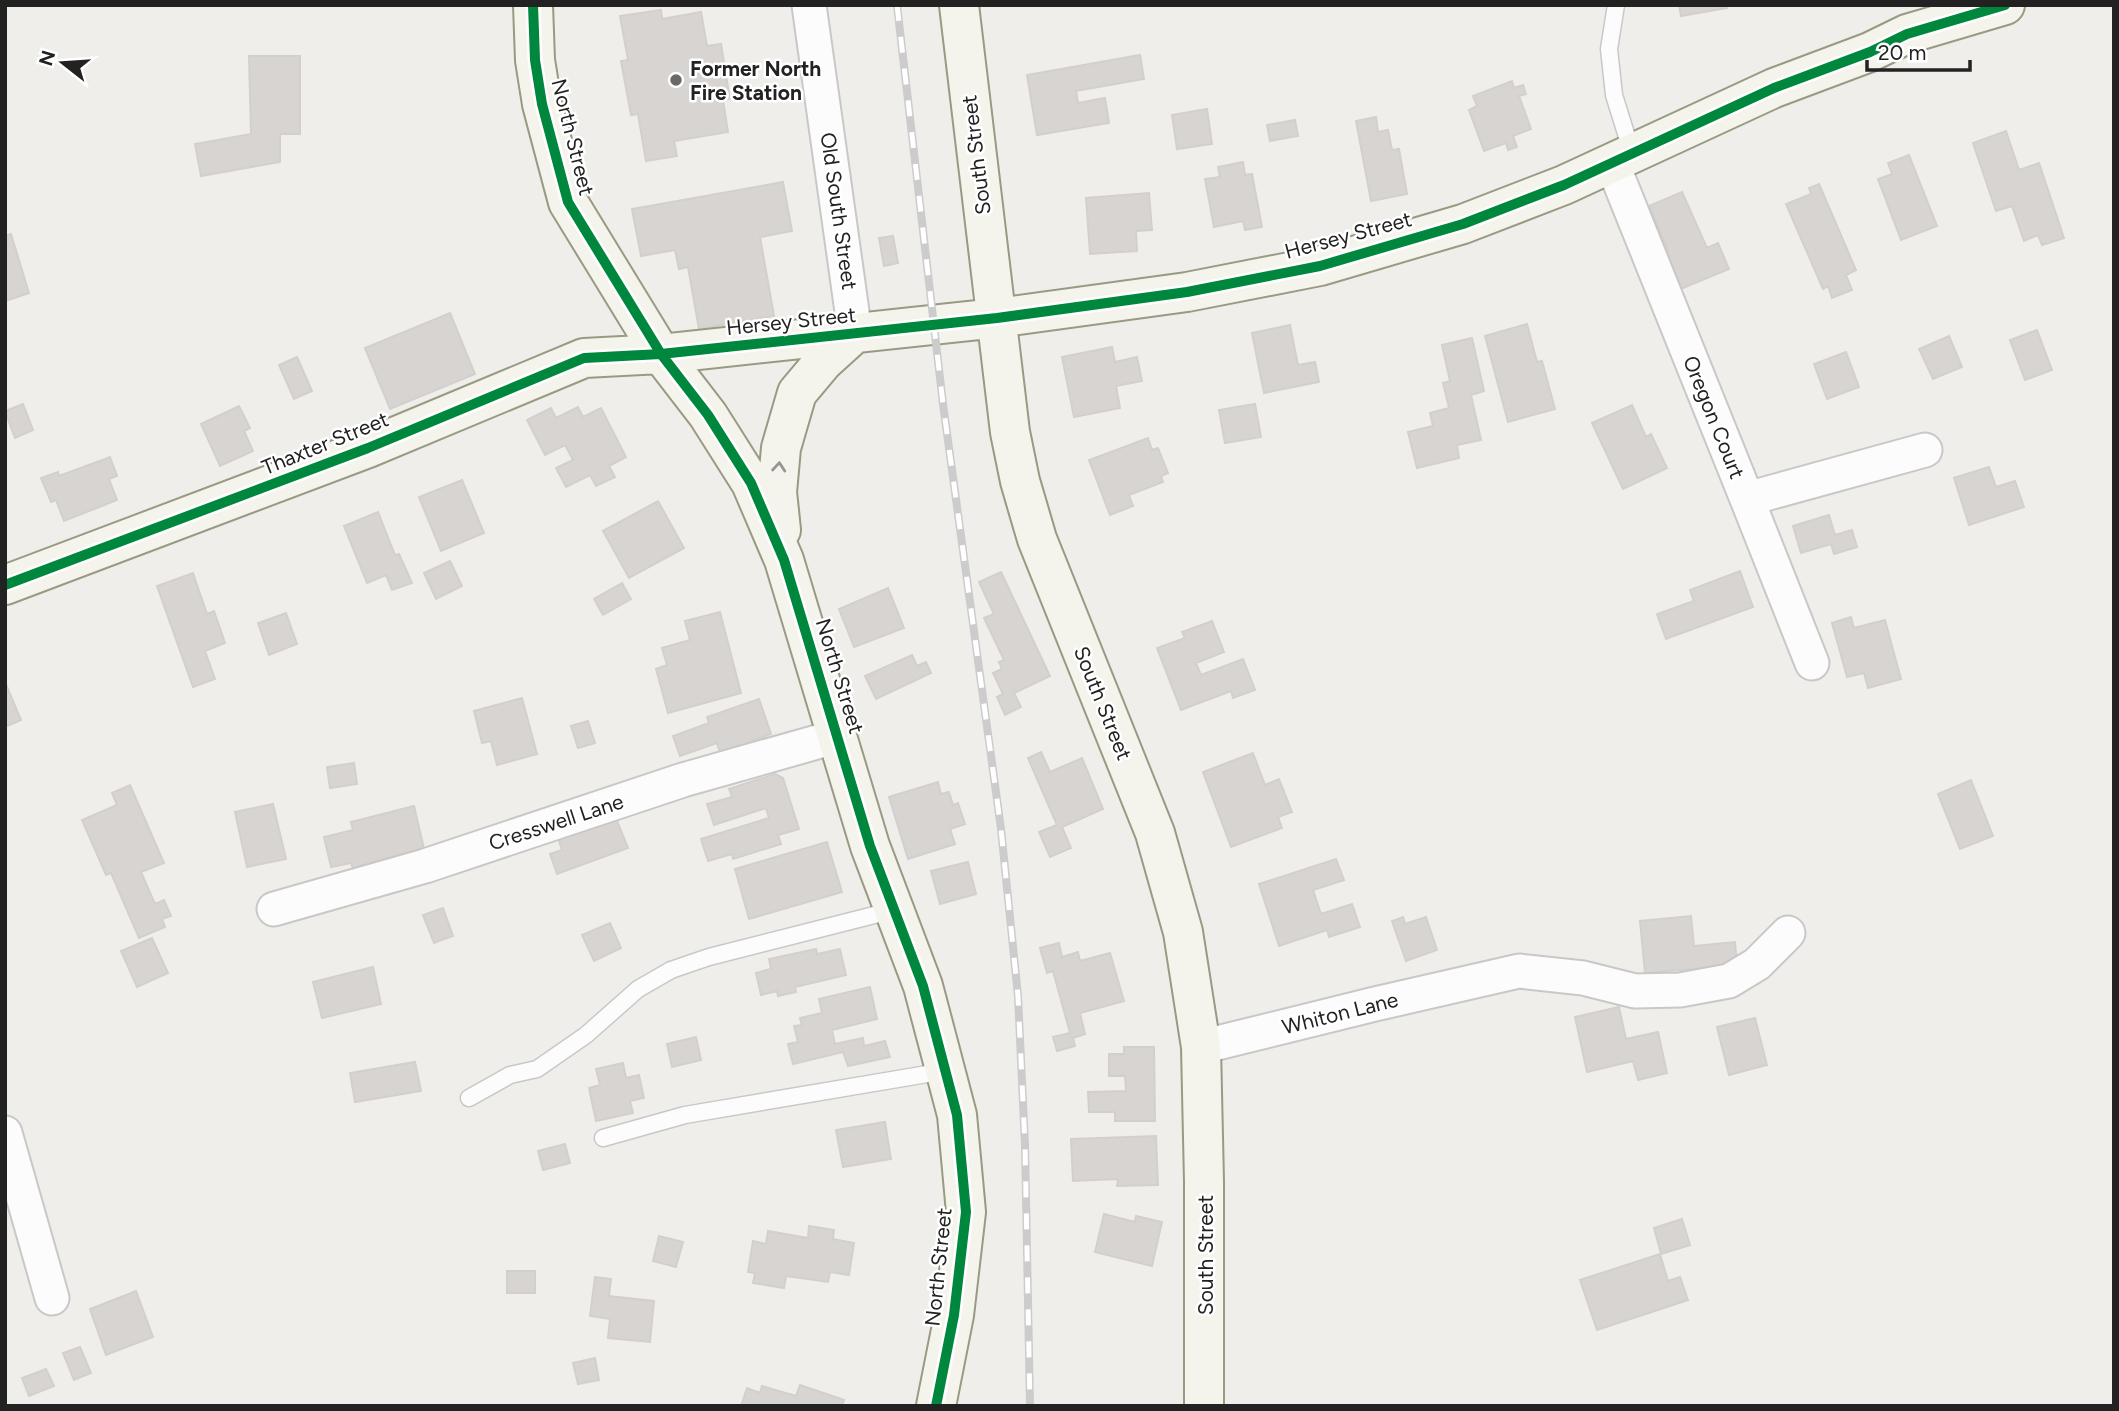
<svg xmlns="http://www.w3.org/2000/svg" width="2119" height="1411" viewBox="0 0 2119 1411" font-family="Figtree,sans-serif">
<style>
.building{fill:#d7d4d2;stroke:#d3d0cc;stroke-width:2}
.lines{fill:none;stroke-linecap:round;stroke-linejoin:round}
.lane-casing{stroke:#c9c8c7;stroke-width:19}
.street-casing{stroke:#c9c8c7;stroke-width:37}
.secondary-casing{stroke:#999a82;stroke-width:42}
.lane{stroke:#fdfcfc;stroke-width:16}
.street{stroke:#fdfcfc;stroke-width:33}
.secondary{stroke:#f4f4ed;stroke-width:38}
.rail-casing{stroke:#ccc;stroke-width:8}
.rail{stroke:#fff;stroke-width:5;stroke-dasharray:16;stroke-linecap:butt}
.cycleway-casing{stroke:#fff;stroke-width:15}
.cycleway{stroke:#00873e;stroke-width:10}
.oneway{stroke:#969692}
.poi-dot{fill:#6a6968;stroke:#fff;stroke-width:2.5}
.labels{text-anchor:middle;dominant-baseline:central;stroke-width:5;stroke-linejoin:round;paint-order:stroke}
.poi-label{font-size:21px;font-weight:bold;fill:#222;stroke:#fff;text-anchor:start}
.street-label{font-size:21px;fill:#222;stroke:#fff}
</style>
<rect width="100%" height="100%" fill="#f0eeeb"/>
<path class="building" d="M1679 5H1726L1727 8 1681 16Z
M661 10 662 19 701 12 707 46 721 44 730 99 723 100 728 132 674 141 677 156 646 161 638 114 631 115 621 61 628 60 620 16Z
M1140 55 1144 79 1076 91 1078 103 1105 98 1109 123 1037 135 1027 75Z
M249 56H300V134H280V162L201 176 195 144 251 134Z
M1512 81 1514 88 1523 85 1526 94 1519 96 1531 129 1513 136 1517 147 1508 150 1506 143 1484 151 1469 110 1477 106 1473 96Z
M1207 109 1212 144 1177 149 1172 115Z
M1376 117 1378 132 1388 130 1392 150 1399 149 1407 194 1371 201 1356 121Z
M1295 120 1298 136 1270 141 1267 125Z
M2006 131 2019 170 2039 163 2064 238 2042 245 2038 235 2024 241 2012 206 1996 211 1973 143Z
M1909 155 1937 226 1901 240 1878 179 1892 174 1888 163Z
M1243 162 1245 175 1252 174 1262 227 1245 230 1243 221 1214 227 1205 179 1220 177 1218 167Z
M783 182 792 231 760 237 774 316 699 329 688 267 679 269 675 250 641 256 632 209Z
M1819 184 1856 270 1846 275 1852 290 1832 298 1828 286 1823 289 1786 204 1811 194 1809 188Z
M1682 192 1707 248 1718 243 1729 269 1676 291 1659 254 1668 250 1649 206Z
M1149 193 1152 230 1136 231 1137 251 1090 254 1086 198Z
M11 234 29 293 5 301V236Z
M893 236 898 263 884 266 879 238Z
M450 313 475 374 390 409 365 348Z
M1527 324 1537 362 1542 361 1555 409 1508 422 1485 336Z
M1290 325 1298 365 1315 362 1319 382 1264 393 1252 333Z
M2037 330 2052 370 2025 380 2010 340Z
M1949 336 1962 367 1933 379 1919 349Z
M1472 338 1484 391 1471 395 1481 440 1457 445 1459 458 1417 468 1408 432 1433 426 1430 413 1449 408 1443 383 1450 381 1442 345Z
M1112 347 1115 362 1137 357 1142 381 1116 386 1120 408 1074 417 1062 357Z
M1846 352 1859 387 1827 399 1814 364Z
M297 357 312 391 294 399 279 365Z
M23 404 33 430 15 438 5 411Z
M1255 404 1261 437 1225 443 1219 410Z
M1632 405 1646 437 1651 434 1667 468 1623 489 1592 423Z
M239 406 250 428 244 431 253 451 220 466 201 424Z
M578 407 583 417 601 408 626 457 609 466 615 477 596 486 590 475 566 487 556 468 573 460 565 445 545 455 527 420 551 408 556 418Z
M1148 438 1152 450 1158 448 1168 473 1161 476 1163 482 1129 495 1133 506 1110 515 1089 460Z
M110 457 117 476 109 479 117 500 64 521 56 500 51 502 41 478 58 472 59 476Z
M1989 467 1996 487 2015 481 2024 507 1969 525 1954 478Z
M462 480 484 533 441 551 419 497Z
M658 501 684 548 629 578 603 531Z
M378 512 395 555 399 554 412 583 392 590 386 575 367 583 344 526Z
M1829 515 1835 535 1852 530 1857 547 1834 554 1831 544 1801 553 1793 526Z
M450 561 462 586 436 599 424 573Z
M1740 571 1753 607 1666 639 1657 614 1694 601 1690 590Z
M1001 572 1050 676 1014 693 1021 707 1005 715 997 697 1003 694 993 673 1002 669 999 662 1004 660 984 618 994 614 979 582Z
M193 573 207 614 214 611 225 643 205 651 215 679 193 687 157 586Z
M622 583 631 599 603 615 594 599Z
M888 588 904 628 854 647 839 609Z
M720 612 741 693 668 713 656 669 667 665 662 648 690 640 685 621Z
M286 613 297 644 269 655 258 623Z
M1851 617 1854 628 1885 620 1901 679 1868 688 1864 673 1847 677 1832 623Z
M1212 621 1224 652 1196 663 1201 675 1243 659 1255 690 1233 698 1231 691 1181 710 1157 648 1185 638 1182 632Z
M912 655 917 666 926 662 931 673 876 699 865 676Z
M5 682 21 720 5 727Z
M522 698 537 754 497 765 491 741 482 743 474 711Z
M759 699 771 734 720 753 717 743 680 756 673 736 709 723 707 717Z
M588 721 595 743 578 748 571 726Z
M1041 752 1050 772 1082 758 1103 809 1062 827 1071 848 1050 857 1039 832 1057 825 1028 758Z
M1253 753 1265 785 1279 779 1292 812 1278 817 1282 828 1231 847 1203 772Z
M354 763 357 784 330 788 327 767Z
M775 774 783 778 799 829 778 835 781 844 733 859 732 854 708 861 701 839 769 818 766 808 714 825 707 804 732 797 729 789Z
M1971 780 1993 836 1960 849 1938 794Z
M938 782 941 794 949 792 953 805 958 803 965 824 950 829 955 844 908 859 889 797Z
M130 785 164 863 141 872 155 904 164 900 171 916 162 919 165 927 139 938 111 873 106 875 82 820 117 805 112 793Z
M273 804 286 859 247 867 235 812Z
M414 806 425 853 354 871 351 863 331 867 324 837 353 830 351 822Z
M615 816 628 848 557 874 550 854 562 850 558 838Z
M827 842 842 892 749 919 735 869Z
M1336 859 1344 880 1313 890 1321 914 1352 904 1360 927 1329 937 1327 930 1279 946 1259 884Z
M968 862 976 894 940 904 931 871Z
M443 908 453 936 434 943 423 915Z
M1691 916 1694 946 1735 942 1737 965 1645 973 1640 921Z
M1403 917 1405 924 1426 917 1437 950 1406 961 1392 921Z
M610 923 621 948 594 961 582 935Z
M152 938 168 973 137 987 121 951Z
M1059 943 1062 957 1078 952 1080 961 1110 953 1124 1001 1080 1013 1085 1034 1073 1038 1075 1046 1057 1051 1053 1037 1070 1033 1053 971 1047 973 1040 948Z
M816 949 817 954 840 949 846 975 795 987 796 992 778 996 777 991 761 995 756 973 771 969 769 959Z
M373 967 381 1004 322 1018 313 982Z
M870 987 877 1019 832 1030 835 1044 863 1038 864 1046 885 1041 890 1057 848 1066 843 1052 793 1064 788 1044 798 1042 794 1026 802 1025 800 1018 822 1013 819 999Z
M1619 1007 1626 1039 1658 1032 1667 1073 1638 1080 1633 1061 1587 1072 1575 1017Z
M1755 1018 1767 1065 1729 1075 1717 1027Z
M696 1037 701 1060 672 1067 667 1044Z
M1124 1047H1154L1155 1121H1115V1112H1089L1088 1092 1126 1091 1125 1076H1109V1054H1124Z
M415 1062 421 1091 355 1102 350 1073Z
M623 1063 626 1078 639 1075 644 1098 630 1101 633 1113 596 1121 589 1088 600 1085 596 1069Z
M885 1122 891 1159 843 1167 836 1130Z
M1156 1136 1158 1185 1117 1186 1118 1179 1073 1181 1071 1139Z
M565 1144 570 1163 543 1170 538 1151Z
M1104 1214 1135 1222 1136 1216 1162 1222 1152 1266 1095 1252Z
M1682 1219 1690 1245 1661 1254 1654 1228Z
M809 1226 834 1230 833 1239 854 1243 849 1275 830 1272 828 1282 786 1276 784 1288 753 1283 755 1273 748 1272 753 1241 766 1244 768 1231 808 1238Z
M659 1236 683 1242 676 1267 653 1261Z
M1660 1254 1668 1281 1680 1277 1688 1300 1597 1330 1580 1280Z
M507 1271H535V1293H507Z
M595 1277 611 1279 609 1296 654 1301 650 1342 608 1338 610 1319 590 1316Z
M136 1291 153 1337 106 1355 90 1309Z
M80 1347 91 1373 74 1380 63 1353Z
M595 1358 599 1380 578 1384 573 1363Z
M46 1369 54 1386 29 1396 22 1378Z
M800 1385 844 1400 842 1406H741L747 1388 760 1393 762 1386 796 1396Z"/>
<g class="lines">
<defs>
<path id="lane" d="M1616 5 1609 49 1614 95 1632 153
M469 1098 510 1075 537 1069 586 1035 638 989 671 970 709 957 894 910
M603 1138 685 1115 945 1071"/>
<path id="street" d="M809 5 855 333
M1612 163 1747 499 1925 450
M1747 499 1812 663
M274 909 425 866 683 780 838 736
M1201 1047 1375 1004 1519 971 1583 978 1635 991 1680 990 1729 981 1757 964 1788 933
M5 1133 52 1298"/>
<path id="secondary" d="M533 5 535 60 542 104 568 202 661 354 708 415 751 483 784 560 870 846 923 986 957 1115 966 1212 954 1315 936 1406
M959 5 1010 432 1020 481 1037 539 1155 833 1183 932 1201 1047 1204 1182V1406
M781 530 777 492 781 448 797 393 823 362 855 333
M5 585 368 448 584 358 661 354 997 318 1187 292 1320 266 1463 224 1564 185 1774 88 1870 52 1907 34 2005 5"/>
</defs>
<use href="#lane" class="lane-casing"/>
<use href="#street" class="street-casing"/>
<use href="#secondary" class="secondary-casing"/>
<use href="#lane" class="lane"/>
<use href="#street" class="street"/>
<use href="#secondary" class="secondary"/>
<defs>
<path id="rail" d="M897 5 943 404 1001 829 1018 996 1025 1145 1030 1406"/>
</defs>
<use href="#rail" class="rail-casing"/>
<use href="#rail" class="rail"/>
<defs>
<path id="cycleway" d="M533 5 535 60 542 104 568 202 661 354 708 415 751 483 784 560 870 846 923 986 957 1115 966 1212 954 1315 936 1406
M5 585 368 448 584 358 661 354 997 318 1187 292 1320 266 1463 224 1564 185 1774 88 1870 52 1907 34 2005 5"/>
</defs>
<use href="#cycleway" class="cycleway-casing"/>
<use href="#cycleway" class="cycleway"/>
</g>
<defs><path id="oneway-chevron" d="M-2-3.5L2.5 0L-2 3.5" fill="none" stroke-width="1.6" stroke-linecap="round" stroke-linejoin="round" transform="scale(1.75)"/></defs>
<use class="oneway" href="#oneway-chevron" transform="translate(779 467) rotate(-85)"/>
<circle class="poi-dot" cx="676" cy="80" r="7"/>
<g class="labels">
<g class="poi-label">
<text x="690" y="68">Former North<tspan x="690" dy="24">Fire Station</tspan></text>
</g>
<g class="street-label">
<text transform="translate(573 137) rotate(76)">North Street</text>
<text transform="translate(976 155) rotate(-97)">South Street</text>
<text transform="translate(839 211) rotate(82)">Old South Street</text>
<text transform="translate(1348 235) rotate(-15)">Hersey Street</text>
<text transform="translate(791 321) rotate(-6)">Hersey Street</text>
<text transform="translate(1714 417) rotate(68)">Oregon Court</text>
<text transform="translate(325 443) rotate(-22)">Thaxter Street</text>
<text transform="translate(840 676) rotate(73)">North Street</text>
<text transform="translate(1103 703) rotate(68)">South Street</text>
<text transform="translate(556 822) rotate(-18)">Cresswell Lane</text>
<text transform="translate(1340 1013) rotate(-14)">Whiton Lane</text>
<text transform="translate(1205 1255) rotate(-90)">South Street</text>
<text transform="translate(938 1267) rotate(-84)">North Street</text>
</g>
</g>
<rect width="2119" height="1411" fill="none" stroke="#222222" stroke-width="14"/>
<g transform="translate(63 63) rotate(287)" stroke="#ffffff" stroke-width="5" paint-order="stroke">
<path d="M0-5L12 26L0 18L-12 26Z" fill="#222222"/>
<text y="-10" font-size="19" font-weight="bold" text-anchor="middle" fill="#222222">N</text>
</g>
<path d="M1867 60v10h103v-10" fill="none" stroke="#222222" stroke-width="3.5"/>
<text x="1878" y="60" font-size="21" fill="#222222" stroke="#ffffff" stroke-width="5" paint-order="stroke">20 m</text>
</svg>
